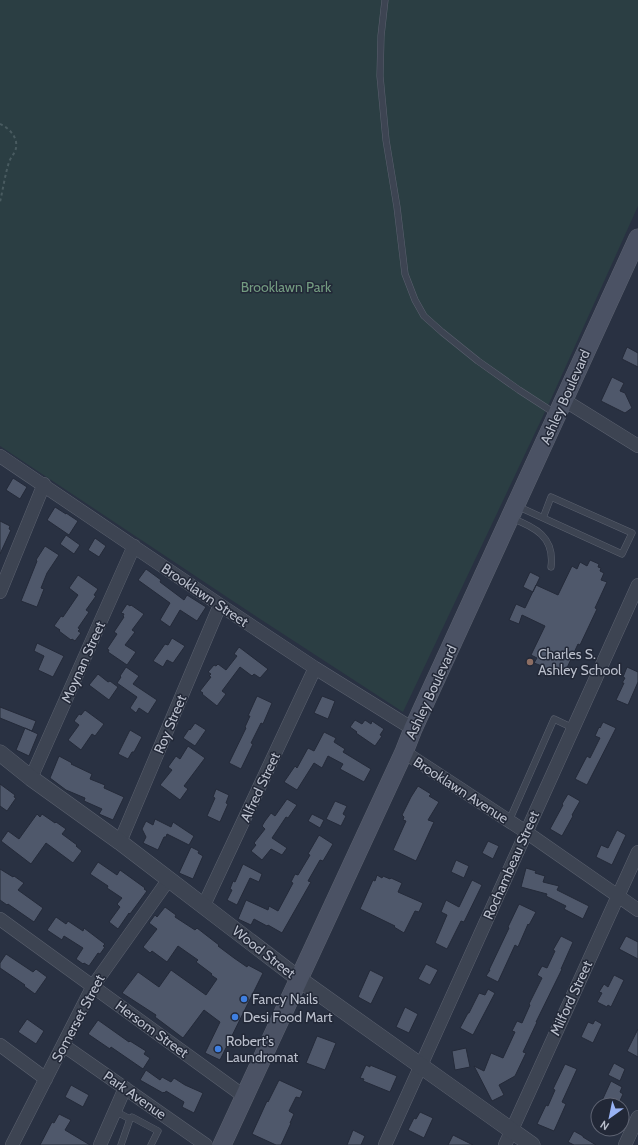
<svg xmlns="http://www.w3.org/2000/svg" width="638" height="1145" viewBox="0 0 638 1145" font-family="Cabin,sans-serif">
<style>
.green{fill:#2b3e43}
.building{fill:#4f586b;stroke:#242a39}
.lines{fill:none;stroke-linecap:round;stroke-linejoin:round}
.service-casing{stroke:#5b616f;stroke-width:7}
.minor-casing{stroke:#5b616f;stroke-width:14}
.tertiary-casing{stroke:#5b616f;stroke-width:17}
.secondary-casing{stroke:#5b616f;stroke-width:19}
.path{stroke:#495b60;stroke-width:2;stroke-dasharray:3 3;stroke-linecap:butt}
.service{stroke:#3d4452;stroke-width:6}
.minor{stroke:#3d4452;stroke-width:13}
.tertiary{stroke:#3d4452;stroke-width:16}
.secondary{stroke:#4b5264;stroke-width:18}
.education-dot{fill:#8d6e63;stroke:#222837;stroke-width:1.5}
.shop-dot{fill:#3f7fe0;stroke:#222837;stroke-width:1.5}
.labels{text-anchor:middle;dominant-baseline:central;stroke-width:3;stroke-linejoin:round;paint-order:stroke}
.park-label{font-size:14px;fill:#739b80;stroke:#222837}
.street-label{font-size:14px;fill:#babfcc;stroke:#222837}
.poi-label{font-size:14px;fill:#babfcc;stroke:#222837;text-anchor:start}
</style>
<rect width="100%" height="100%" fill="#293142"/>
<path class="green" d="M0 0H638V206L552 397 403 712 251 613 0 446Z"/>
<path class="building" d="M627 347 638 353V367L622 359Z
M612 377 624 383 620 391 625 393 632 408 625 413 601 401Z
M13 478 27 487 20 499 6 490Z
M55 507 66 514V513L78 521 69 535 47 520Z
M0 521 10 526 9 529 11 530 0 554Z
M66 535 80 545 74 554 60 544Z
M95 538 106 546 99 557 88 550Z
M45 546 59 555 47 573 41 588 44 589 37 607 21 601 37 561 36 560Z
M590 560 599 564 598 567 601 568 600 571 604 573 601 580 607 582 595 608 597 609 580 645 578 644 566 670 562 668 559 674 550 670 547 677 539 673 542 666 534 663 537 658 531 655 545 626 522 615 519 624 509 620 516 604 525 608 536 585 558 595 572 566 577 569 580 562 587 566Z
M146 569 161 580 160 582 184 600 187 595 206 607 197 621 180 610 170 627 160 620 170 603 138 580Z
M530 572 540 577 533 592 523 587Z
M78 575 98 589 94 595 96 596 86 610 89 612 78 628 80 629 78 631 81 633 75 641 72 639 71 640 59 631 60 630 54 626 61 616 63 617 78 595 69 588Z
M127 604 130 606 131 605 144 614 132 630 135 632 125 645 136 652 127 665 108 652 109 650 107 649 117 634 114 632 124 617 123 616 124 614 121 613Z
M172 638 185 646 173 663 167 660 163 667 153 661 165 644 168 645Z
M37 643 64 656 53 677 38 670 44 656 34 651Z
M239 647 268 669 260 678 254 674 252 676 240 667 222 691 226 694 217 706 202 694 203 693 200 691 211 677 209 676 211 674 208 672 214 665 216 666 218 664 226 670 237 656 234 654Z
M126 667 139 676 133 684 157 700 148 714 139 708 136 713 130 708 137 697 117 683 121 677 120 676Z
M627 667 638 672V682L628 705 616 700 624 683H622L625 678 623 677Z
M98 674 108 682 110 681 118 687 109 700 89 685Z
M257 696 272 703 263 724 261 723 251 743 253 744 241 769 229 763 246 728 245 727 250 716H248Z
M322 696 335 701 328 719 314 713Z
M0 707 36 721 32 731 0 718Z
M85 710 104 724 95 736 92 734 81 750 68 740 79 725 74 721 79 714 81 715Z
M355 720 362 724 365 720 371 724 372 721 384 729 380 735 382 736 375 746 356 733 357 732 350 727Z
M603 722 616 728 587 785 575 779 587 756 590 758 600 738 595 736 599 727 600 728Z
M195 723 206 730 195 746 183 738 189 729 190 730Z
M25 728 38 734 29 756 16 750Z
M130 730 142 737 134 752H132L128 759 118 754Z
M324 732 336 738 334 742 345 749 343 752 371 769 364 782 340 769 343 764 328 756 322 768 314 763 297 790 284 782 295 766 297 768 308 748 314 751Z
M188 746 205 758 184 786 188 789 180 800 160 785 172 770 168 767 176 756 180 759Z
M59 756 72 763 71 764 92 774 90 779 105 785 104 788 124 797 113 820 99 814 102 809 84 801 85 798 66 790 50 778Z
M0 784 15 795 14 797 16 798 7 811 0 806Z
M418 786 431 794 429 796 439 802 428 820 434 822 416 861 393 850 406 821 403 820 404 817 402 815 411 797Z
M216 789 229 795 226 803 228 804 220 822 207 816 215 798 213 797Z
M568 794 580 801 572 815 573 816 562 836 550 829 563 805 562 804Z
M287 799 297 805 288 818 286 817 272 838 287 848 282 855 271 849 262 860 251 851 256 845 254 843 265 829 262 826 265 821 271 813 275 816Z
M335 801 347 806 343 814 346 816 341 826 326 819Z
M37 814 40 817 42 814 55 823 56 822 66 829 62 834 77 845 76 846 82 851 73 863 46 843 31 864 1 841 8 831 19 839Z
M312 814 324 820 320 828 308 821Z
M155 819 171 827 173 822 194 836 189 845 167 834 166 837H164L158 850 143 843 146 837 142 829 146 821 153 825Z
M617 830 626 835 612 865 596 857 601 845 608 848Z
M319 835 333 844 323 861 320 860 308 881 311 882 282 933 268 925 267 926 254 919 251 925 238 919 246 900 268 910 269 906 278 911 293 883 291 882 295 874 298 875 310 855 308 854Z
M488 841 499 846 493 859 482 853Z
M191 847 199 851 198 853 203 856 193 879 179 873Z
M456 860 469 866 464 878 451 872Z
M98 862 117 875 120 870 145 888 144 889 147 891 130 914 129 913 118 929 109 922 120 907 117 904 122 898 107 888 108 886 90 874Z
M243 864 262 874 259 882 250 878 237 905 227 900 232 890 230 889 233 881 235 882Z
M526 868 536 871 535 873 545 876 543 882 559 886 557 890 589 906 583 919 564 909 566 906 546 896 547 894 521 887Z
M0 869 13 877 14 876 24 883 18 890 43 908 34 922 8 904 7 905 0 900Z
M377 875 382 878 383 876 390 879 391 878 402 883 398 892 423 903 419 912 415 911 404 933 394 927 395 926 360 909 373 880 375 881Z
M472 880 482 885 464 922 461 921 447 949 435 943 447 915 441 912 446 900 459 907Z
M519 904 536 912 529 925 528 924 518 947 515 945 498 982 486 976 490 970H489L509 928 508 927Z
M165 907 176 915 175 917 195 930 197 928 206 935 219 945 218 946 234 958 247 967 248 965 263 973 220 1060 205 1053 220 1022 204 1010 183 1038 155 1017 156 1015 122 993 138 972 159 987 171 970 206 995 217 979 211 975 212 974 196 962 198 960 178 946 167 962 152 951 150 953 143 947 157 929 149 923 155 915 157 917Z
M56 917 66 924 68 921 83 931 84 928 105 944 103 946 105 947 100 954 98 953 89 966 84 963 83 964 76 959 83 948 64 936 62 940 47 930Z
M561 936 573 942 561 969H562L536 1022H537L523 1052 526 1053 515 1076 499 1085 504 1095 492 1101 474 1066 484 1071 491 1053 503 1058 515 1032 512 1031 517 1021 522 1023 530 1005 529 1004 542 978 537 975 542 966 547 968 555 951 553 950Z
M626 936 638 942V959L619 949Z
M6 954 33 972 36 969 47 977 35 994 24 986 25 985 0 968V963Z
M426 964 438 970 430 985 418 979Z
M370 970 384 977 371 1004 358 997Z
M614 975 624 980 611 1007 608 1005 607 1007 597 1002 602 993 599 992 604 984 608 987Z
M488 989 495 993 473 1035 460 1028 468 1013H469L479 993 485 995Z
M405 1007 418 1014 409 1033 396 1027Z
M27 1019 44 1031 36 1044 18 1032Z
M98 1020 129 1042 130 1041 146 1051 144 1054 150 1058 143 1069 111 1047 110 1049 88 1034Z
M595 1020 602 1024 593 1043 581 1037 588 1022 593 1024Z
M638 1029V1057L627 1051Z
M317 1036 336 1043 325 1070 306 1063Z
M466 1048 470 1067 455 1070 452 1051Z
M614 1063 625 1069 620 1081 608 1075Z
M565 1064 577 1069 562 1102 566 1104 554 1131 537 1124 546 1105 548 1106 555 1090 553 1089Z
M366 1065 370 1067V1065L397 1076 390 1092 363 1081 364 1079 360 1078Z
M146 1070 160 1080 162 1077 171 1082 174 1078 185 1085 203 1093 194 1113 182 1107 184 1102 166 1091 165 1093 164 1092 163 1093 140 1080Z
M279 1080 303 1091 300 1098 296 1097 289 1111 294 1114 290 1123H291L281 1145H276L252 1134 267 1101 268 1102Z
M611 1081 622 1087 620 1092 623 1094 618 1105H600Z
M71 1085 89 1095 83 1107 65 1097Z
M420 1112 433 1118 424 1138 408 1130 414 1118 416 1119Z
M59 1114 71 1120 65 1130 90 1145H40L52 1122 54 1123Z
M353 1130 365 1136 361 1145H347Z
M574 1131 583 1136V1137L596 1145H574L568 1142Z
M453 1135 473 1145H448Z"/>
<g class="lines">
<defs>
<path id="service" d="M385 0 381 36 380 76 386 140 397 207 405 274 415 300 424 316 442 332 478 361 519 390 556 414
M517 506 622 554 632 533 551 497 543 518
M511 518C535 527 555 537 551 567
M509 821 554 719 573 728
M115 1111 130 1119 121 1145
M130 1119 132 1117 158 1131 151 1145"/>
<path id="minor" d="M564 400 638 446
M0 456 220 605 315 668 413 729
M0 592 44 484
M404 752 526 832 638 910
M31 778 134 546
M120 842 220 605
M204 905 315 668
M0 919 245 1097
M0 1045 46 1079
M63 1045 206 1145
M12 1145 93 986 169 879
M100 1145 125 1088
M385 1145 638 585
M505 1145 638 852
M625 1145 638 1117"/>
<path id="tertiary" d="M0 753 31 778 120 842 299 979 532 1145"/>
<path id="secondary" d="M222 1145 404 752 413 729 638 238"/>
</defs>
<use href="#service" class="service-casing"/>
<use href="#minor" class="minor-casing"/>
<use href="#tertiary" class="tertiary-casing"/>
<use href="#secondary" class="secondary-casing"/>
<path class="path" d="M0 124C9 128 18 137 16 148 15 153 11 157 9 162 5 175 3 189 0 202"/>
<use href="#service" class="service"/>
<use href="#minor" class="minor"/>
<use href="#tertiary" class="tertiary"/>
<use href="#secondary" class="secondary"/>
</g>
<circle class="education-dot" cx="530" cy="662" r="4"/>
<g class="shop-dot">
<circle cx="244" cy="999" r="4"/>
<circle cx="235" cy="1017" r="4"/>
<circle cx="218" cy="1049" r="4"/>
</g>
<g class="labels">
<g class="park-label">
<text x="286" y="287">Brooklawn Park</text>
</g>
<g class="street-label">
<text transform="translate(565 397) rotate(-66)">Ashley Boulevard</text>
<text transform="translate(205 595) rotate(34)">Brooklawn Street</text>
<text transform="translate(83 662) rotate(-66)">Moynan Street</text>
<text transform="translate(431 692) rotate(-65)">Ashley Boulevard</text>
<text transform="translate(170 724) rotate(-67)">Roy Street</text>
<text transform="translate(260 787) rotate(-65)">Alfred Street</text>
<text transform="translate(461 790) rotate(33)">Brooklawn Avenue</text>
<text transform="translate(511 865) rotate(-66)">Rochambeau Street</text>
<text transform="translate(264 952) rotate(38)">Wood Street</text>
<text transform="translate(571 998) rotate(-65)">Milford Street</text>
<text transform="translate(78 1018) rotate(-62)">Somerset Street</text>
<text transform="translate(152 1029) rotate(36)">Hersom Street</text>
<text transform="translate(135 1095) rotate(35)">Park Avenue</text>
</g>
<g class="poi-label">
<text x="538" y="654">Charles S.<tspan x="538" dy="16">Ashley School</tspan></text>
<text x="252" y="999">Fancy Nails</text>
<text x="243" y="1017">Desi Food Mart</text>
<text x="226" y="1041">Robert's<tspan x="226" dy="16">Laundromat</tspan></text>
</g>
</g>
<g transform="translate(610 1117) rotate(213)"><circle r="19" fill="#222837" stroke="#5f6473"/>
<path d="M0-3L7 15L0 10L-7 15Z" fill="#98b2f3"/>
<text y="-6" font-size="11" font-weight="bold" text-anchor="middle" fill="#babfcc">N</text>
</g>
</svg>
